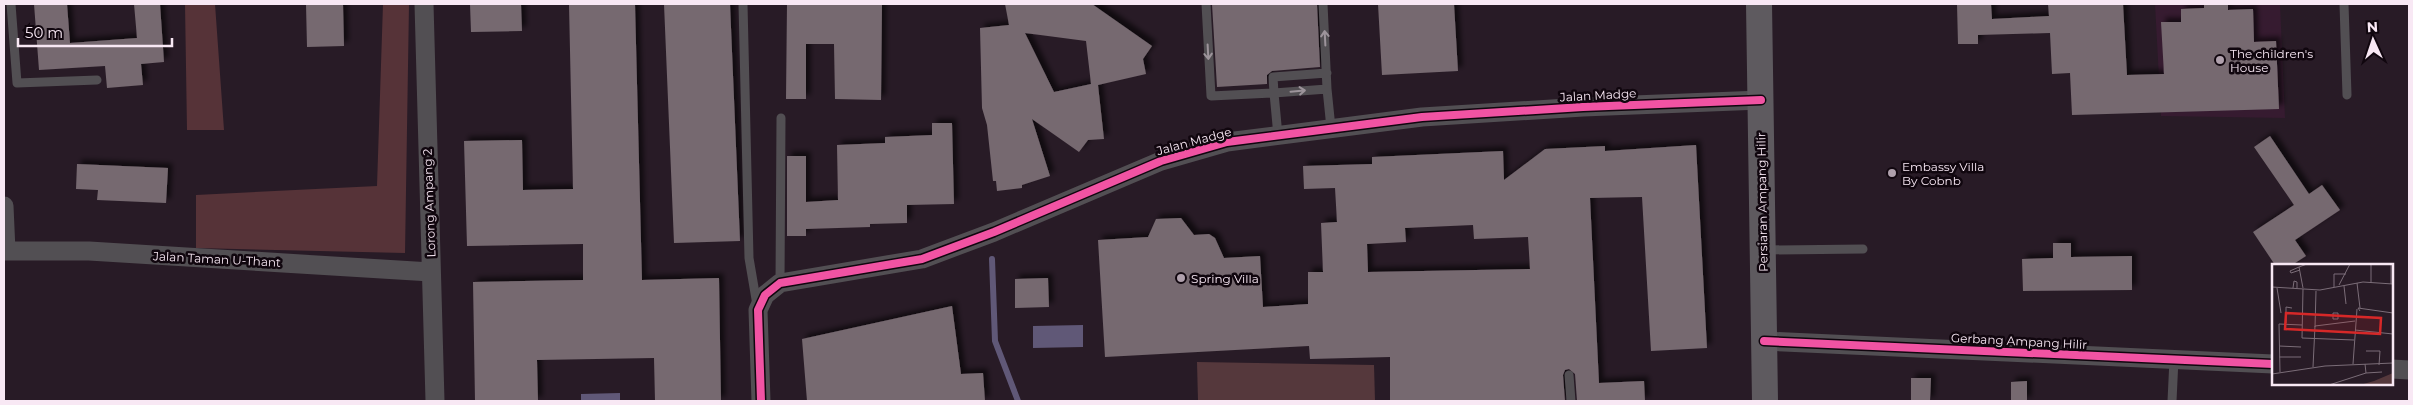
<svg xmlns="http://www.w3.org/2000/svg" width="2413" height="405" viewBox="0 0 2413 405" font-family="Montserrat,sans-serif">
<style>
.built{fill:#361b30}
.green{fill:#55383c}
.forest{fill:#563338}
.water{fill:#605877}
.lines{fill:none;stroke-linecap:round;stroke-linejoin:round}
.stream{stroke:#605877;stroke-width:6}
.building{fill:#766970;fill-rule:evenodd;filter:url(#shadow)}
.lane{stroke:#524f53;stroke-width:9}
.street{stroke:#524f53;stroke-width:19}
.secondary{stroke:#5e5a5f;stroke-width:26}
.cycleway-casing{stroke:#10060e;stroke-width:11}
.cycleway{stroke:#f153a3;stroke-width:8}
.oneway{stroke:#9d949b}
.poi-dot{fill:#afa0ac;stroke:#10060e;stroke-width:2}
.labels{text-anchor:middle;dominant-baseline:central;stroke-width:5;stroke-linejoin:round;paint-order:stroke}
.poi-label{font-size:12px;fill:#f8e8f4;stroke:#10060e;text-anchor:start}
.street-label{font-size:12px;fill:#f8e8f4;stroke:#10060e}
.inset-road{fill:none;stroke:#7b6d78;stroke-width:1}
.view{fill:#d62828;fill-opacity:0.15;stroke:#d62828;stroke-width:2.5}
.inset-edge{fill:none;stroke:#f8e8f4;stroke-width:2.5}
</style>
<defs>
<filter id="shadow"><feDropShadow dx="4.5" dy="-4.5" stdDeviation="2.5" flood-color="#0009"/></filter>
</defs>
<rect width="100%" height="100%" fill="#281b26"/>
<path class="built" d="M2155 4H2280L2285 118 2161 116Z"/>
<path class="green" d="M1197 362 1374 365 1375 401H1198Z"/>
<path class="forest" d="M185 4H215L224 130H187Z
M383 4H409L405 253 196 248V195L377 186Z"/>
<path class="water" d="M1083 325V347L1033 348V326Z
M620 393V401H581V394Z"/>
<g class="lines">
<path class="stream" d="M992 259 995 341 1018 401"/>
</g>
<path class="building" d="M34 4H67L70 43 137 38 134 4H160L164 62 141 64 143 85 107 88 105 66 39 70Z
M306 4H343L344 46 307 47Z
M470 4H521L522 31 471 32Z
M569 4H635L642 280 719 278 721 401H655L654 358 537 360 538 401H475L473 282 583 280V244L467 246 464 141 522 140 523 190 573 189Z
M664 4H730L740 241 674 243Z
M787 4H882L881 100 835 99 834 44H806V99H786Z
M1005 4H1092L1152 46 1143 59 1146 74 1098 85 1104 139 1088 140 1079 152 1032 119 1050 176 1022 185V188L997 191 996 181H993L987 125 982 108 980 28 1009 25ZM1025 33 1086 41 1091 84 1054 92Z
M1212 4H1317L1320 67 1272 71 1267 75V84L1217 87Z
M1378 4H1454L1458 71 1382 75Z
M1957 4H1991L1992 19 2049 16 2048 4H2123L2127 75 2164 74 2161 22H2181V9L2204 8V4H2228V10L2253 9 2254 42 2276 41 2279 109 2072 115 2070 73 2052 74 2050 33 1978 35V44H1958Z
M932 123H952L954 204 907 205V223L870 224V227L806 229V236H787V156H806V202L838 200 837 145 885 143V137L932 135Z
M2270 136 2309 194 2322 185 2340 210 2295 240 2306 256 2292 265H2275L2253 232 2294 205 2254 147Z
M1696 145 1707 348 1651 351 1642 197 1590 198 1599 383 1644 381 1645 401H1577L1575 374 1569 369 1565 370 1563 375 1565 401H1390V357L1310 359 1309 346 1105 357 1098 240 1148 237 1156 219 1181 218 1194 235 1209 234 1215 238 1224 258 1260 256 1263 307 1308 304V272H1323L1321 223 1337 222 1335 188 1304 189 1303 166 1372 164V157L1503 151 1504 180 1545 149 1605 146V151ZM1473 225 1474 239 1528 237 1530 269 1368 272 1367 244 1406 242 1405 228Z
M77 164 168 168 166 203 97 200 98 190 76 189Z
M2053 243H2071V257L2132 256V290L2023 291 2022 259 2053 258Z
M1048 278 1049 307 1015 308V279Z
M952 306 961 374 983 373 985 401H807L802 339Z
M1911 378H1931L1930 401H1911Z
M2027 381V401H2011V382Z"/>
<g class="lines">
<path class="lane" d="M11 4 17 83 97 80
M743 4 749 258 757 305
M1206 4 1211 96 1274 93 1273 77 1327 73
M1323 4 1327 89
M2344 4 2347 95
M1278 136 1274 93 1327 89 1331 128
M1766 250 1863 249
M780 283 781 118
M1569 375 1571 401
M2172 401 2174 359"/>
<path class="street" d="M424 4 435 401
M4 206 6 251
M4 251H89L431 272
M1764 341 2273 364
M2392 369 2409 370
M761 401 758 310 765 295 780 283 922 259 994 232 1161 161 1227 142 1422 117 1583 107 1761 100"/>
<path class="secondary" d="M1759 4 1765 401"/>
<defs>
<path id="cycleway" d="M1764 341 2273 364
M761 401 758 310 765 295 780 283 922 259 994 232 1161 161 1227 142 1422 117 1583 107 1761 100"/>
</defs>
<use href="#cycleway" class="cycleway-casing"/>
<use href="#cycleway" class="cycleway"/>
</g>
<defs><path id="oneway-shaft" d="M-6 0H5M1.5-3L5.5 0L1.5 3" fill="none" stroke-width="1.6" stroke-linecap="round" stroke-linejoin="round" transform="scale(1.25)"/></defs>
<g class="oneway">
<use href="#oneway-shaft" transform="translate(1325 38) rotate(-93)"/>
<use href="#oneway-shaft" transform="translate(1208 52) rotate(87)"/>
<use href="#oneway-shaft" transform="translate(1298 91) rotate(-5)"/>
</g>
<g class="poi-dot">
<circle cx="2220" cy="60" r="5"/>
<circle cx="1892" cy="173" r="5"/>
<circle cx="1181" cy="278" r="5"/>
</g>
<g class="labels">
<g class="poi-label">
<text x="2230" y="53">The children's<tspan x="2230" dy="14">House</tspan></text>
<text x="1902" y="166">Embassy Villa<tspan x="1902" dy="14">By Cobnb</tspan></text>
<text x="1191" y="278">Spring Villa</text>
</g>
<g class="street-label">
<text transform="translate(1598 95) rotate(-3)">Jalan Madge</text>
<text transform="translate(1194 141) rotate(-15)">Jalan Madge</text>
<text transform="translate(1762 202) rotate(-91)">Persiaran Ampang Hilir</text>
<text transform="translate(429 203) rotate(-92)">Lorong Ampang 2</text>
<text transform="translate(217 259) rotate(3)">Jalan Taman U-Thant</text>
<text transform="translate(2019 341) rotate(3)">Gerbang Ampang Hilir</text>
</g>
</g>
<g transform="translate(2272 264)">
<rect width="121" height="121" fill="#281b26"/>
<path d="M121 109V121H88L102 117Z" fill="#55383c"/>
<path class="inset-road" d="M119 0V20M27 3 18 7 19 9 28 6M85 19 88 44M99 19V0M67 21 78 0M72 22 74 40M0 23 48 26 91 18 121 20M62 23V10H74M5 24 9 49M21 24 22 17 25 18V24M31 24 27 3 35 0M31 25 30 74 82 76M88 47 86 44 121 49M66 55V49H61V55H66M14 59V43L20 44M43 63 44 27M83 66 121 70M7 82 29 83M94 87H108L107 101M7 93H29M81 100 85 45M41 103 43 62 83 57M8 108 7 60 30 61M94 109 110 108M0 110 53 102 121 99M57 121 94 109 93 100"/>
<path class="view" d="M14 49 109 54 108 70 13 65Z"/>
<rect width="121" height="121" class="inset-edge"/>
</g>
<rect width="2413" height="405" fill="none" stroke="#f8e8f4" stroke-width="10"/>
<g transform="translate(2373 40) rotate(357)" stroke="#10060e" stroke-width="4" paint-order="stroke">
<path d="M0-4L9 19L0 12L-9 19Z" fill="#f8e8f4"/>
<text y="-8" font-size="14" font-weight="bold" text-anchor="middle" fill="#f8e8f4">N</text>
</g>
<path d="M18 38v8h154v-8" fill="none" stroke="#f8e8f4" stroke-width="2.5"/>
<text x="25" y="38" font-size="15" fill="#f8e8f4" stroke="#10060e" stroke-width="4" paint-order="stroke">50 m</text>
</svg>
